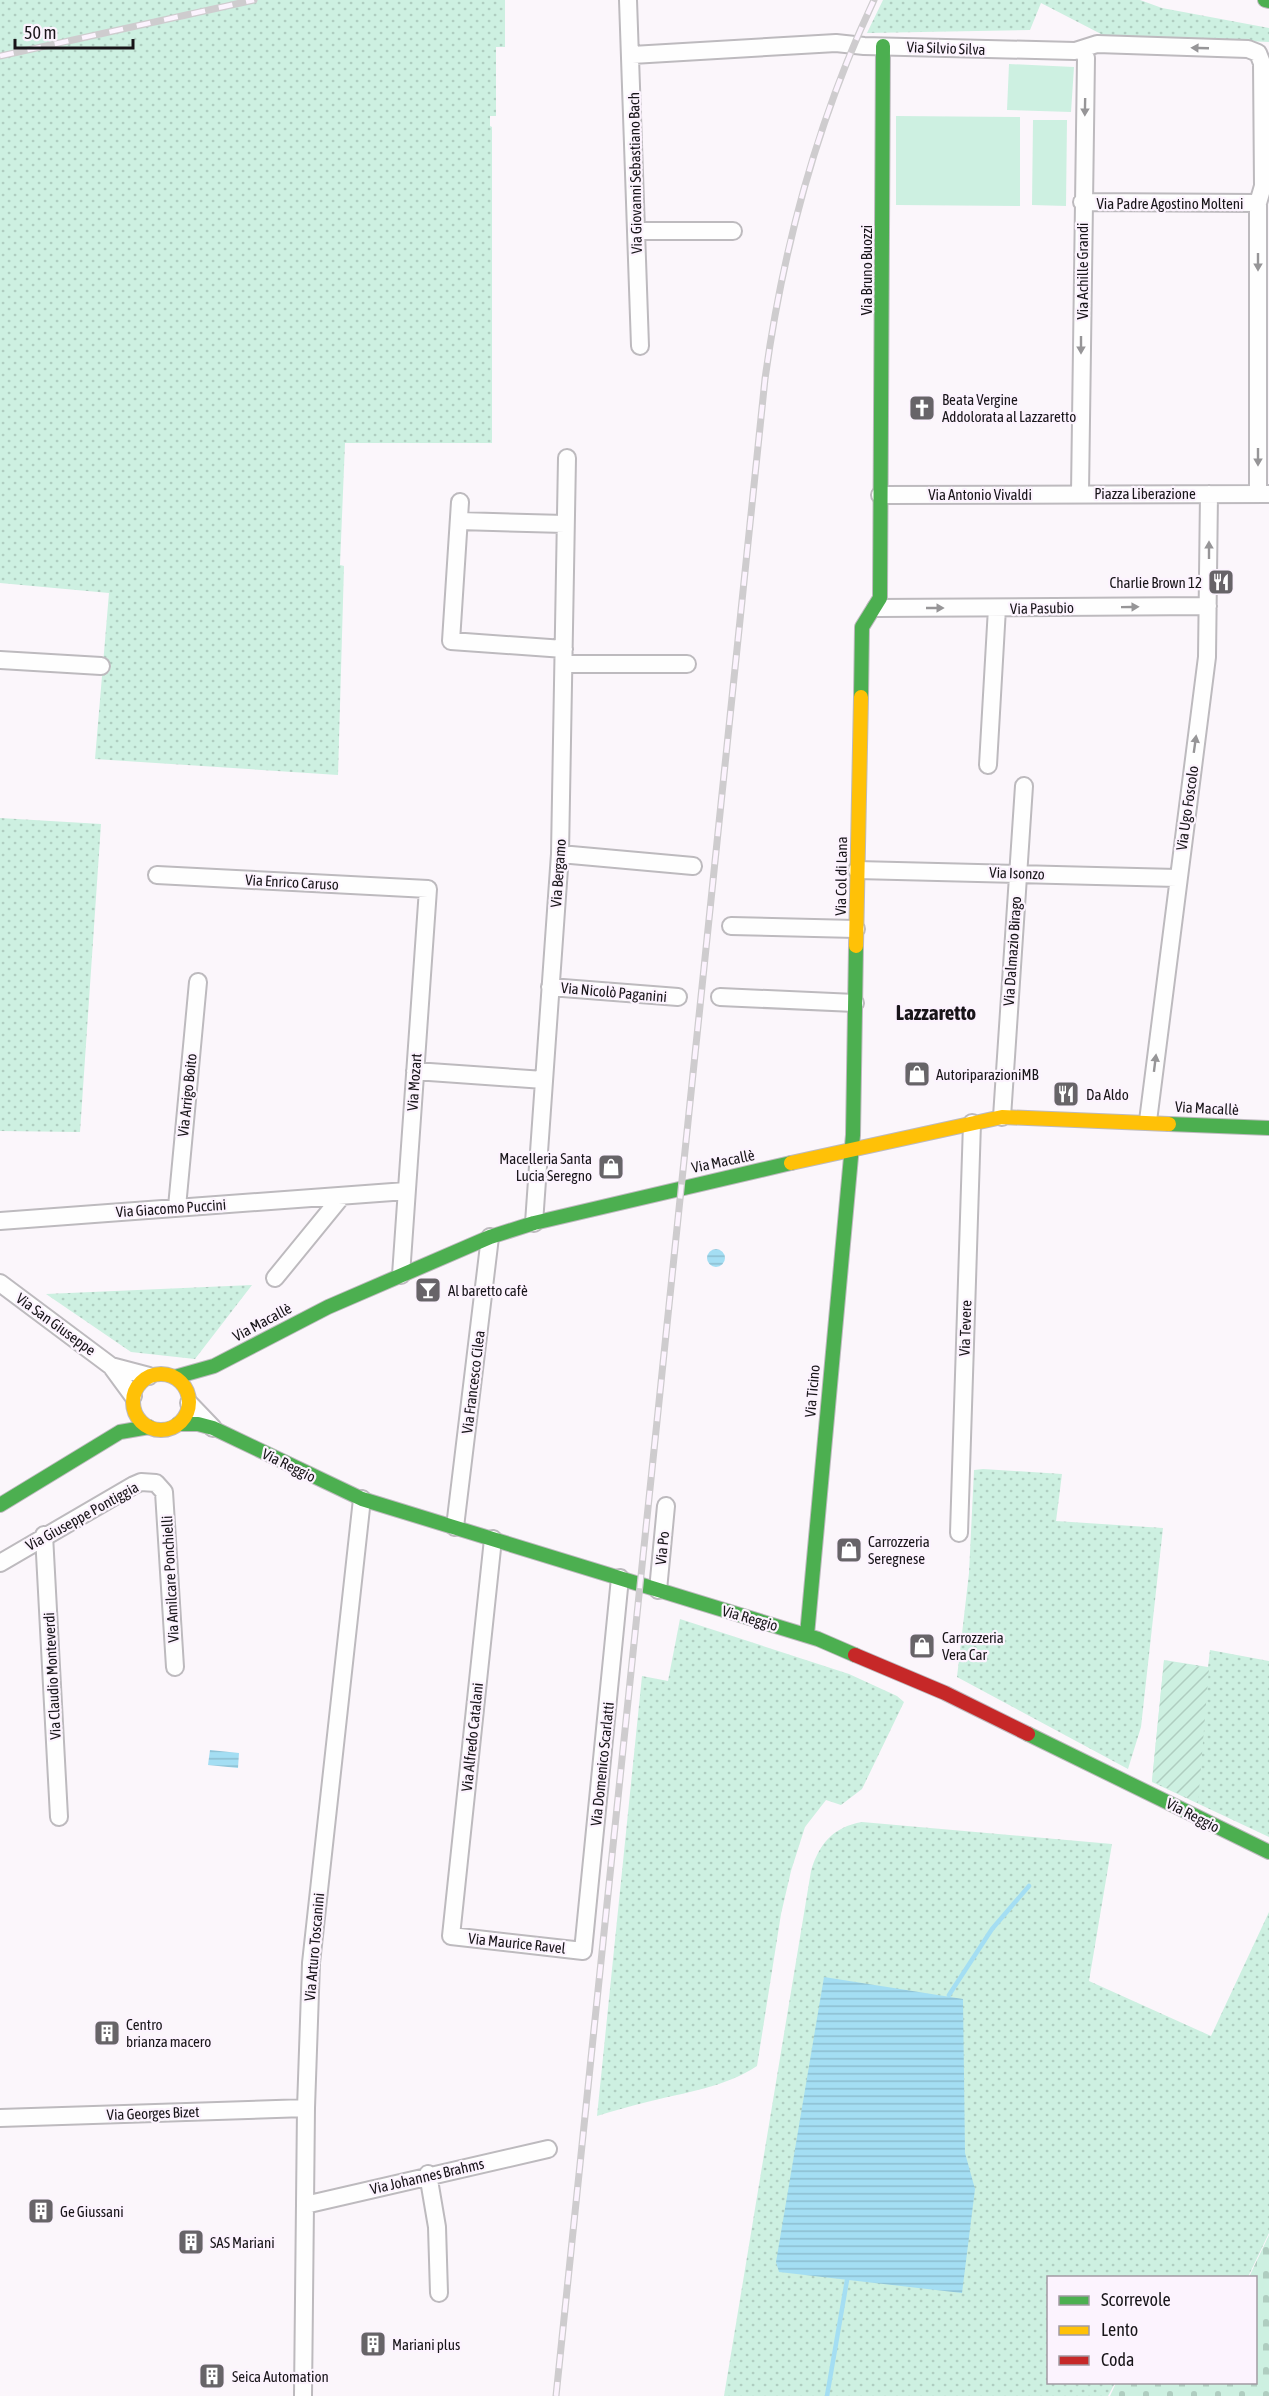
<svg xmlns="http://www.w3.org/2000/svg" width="1269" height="2396" viewBox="0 0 1269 2396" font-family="'Asap Condensed',sans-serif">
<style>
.grass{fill:url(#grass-dots)}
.cemetery{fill:url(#cemetery-stones)}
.garden{fill:url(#garden-furrows)}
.pitch{fill:#cdf0e1}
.water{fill:url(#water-rules)}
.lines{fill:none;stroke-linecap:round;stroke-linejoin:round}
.stream{stroke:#a4def3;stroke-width:4.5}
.street-casing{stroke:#bdbabe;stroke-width:20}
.fast-casing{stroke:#bdbabe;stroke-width:16}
.slow-casing{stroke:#bdbabe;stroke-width:16}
.jam-casing{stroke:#bdbabe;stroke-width:16}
.street{stroke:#fefefe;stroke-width:16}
.fast{stroke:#4caf50;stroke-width:14}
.slow{stroke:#ffc107;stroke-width:14}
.jam{stroke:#c62828;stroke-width:14}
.rail-casing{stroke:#ceccce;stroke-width:7}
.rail{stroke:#fcf3fe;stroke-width:4.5;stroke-dasharray:14;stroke-linecap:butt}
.oneway{fill:#969597}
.labels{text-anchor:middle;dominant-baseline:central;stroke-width:4.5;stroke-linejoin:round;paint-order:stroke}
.street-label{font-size:15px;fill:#181519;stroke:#fcf3fe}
.poi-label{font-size:15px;fill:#181519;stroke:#fcf3fe;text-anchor:start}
.district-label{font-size:21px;font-weight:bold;fill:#181519;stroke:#fcf3fe}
</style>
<defs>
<pattern id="grass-dots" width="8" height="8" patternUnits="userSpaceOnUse" patternTransform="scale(1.5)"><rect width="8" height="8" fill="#cdf0e1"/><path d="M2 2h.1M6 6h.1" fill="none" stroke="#afcdc0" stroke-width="1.8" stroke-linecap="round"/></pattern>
<pattern id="cemetery-stones" width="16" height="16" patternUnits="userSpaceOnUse" patternTransform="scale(1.5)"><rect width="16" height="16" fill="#cdf0e1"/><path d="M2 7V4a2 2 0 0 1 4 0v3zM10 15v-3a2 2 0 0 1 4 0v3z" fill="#afcdc0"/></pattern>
<pattern id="garden-furrows" width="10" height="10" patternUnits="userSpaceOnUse" patternTransform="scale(1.5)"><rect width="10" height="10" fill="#cdf0e1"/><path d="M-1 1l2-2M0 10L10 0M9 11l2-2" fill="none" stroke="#afcdc0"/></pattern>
<pattern id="water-rules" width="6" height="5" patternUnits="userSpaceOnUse" patternTransform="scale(1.5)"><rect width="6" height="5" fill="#a4def3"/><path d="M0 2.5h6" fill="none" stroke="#8cbed0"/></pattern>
</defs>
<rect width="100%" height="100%" fill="#fbf6fb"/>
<path class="grass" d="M0 0H505V47H496V116H490V126L492 127V443H345L340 565 344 566 338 775 95 759 109 593 0 583Z
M883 0H1140L1162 8 1269 28V42L1103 35 1041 3 1030 30 867 33Z
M0 818 101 824 80 1132 0 1131Z
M252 1285 195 1359 131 1352 46 1294Z
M983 1469 1062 1474 1056 1521 1163 1528 1141 1727 1128 1769 957 1677 969 1573 974 1470Z
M680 1619 849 1674 897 1696 904 1702 862 1789 841 1805 826 1800 805 1827 791 1871 781 1914 757 2066C723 2088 686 2092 647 2102 630 2106 613 2111 597 2116L642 1676 668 1681Z
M1210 1650 1269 1661V1837L1152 1782 1164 1660 1208 1667Z
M862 1822 1112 1844 1089 1981 1211 2036 1269 1912V2233L1248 2277 1048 2278V2382L1115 2383 1108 2396H724L811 1871C819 1844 833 1827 862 1822Z"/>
<path class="cemetery" d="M1269 2235V2396H1110L1116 2383 1256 2382V2278L1249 2277Z"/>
<path class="garden" d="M1164 1661 1209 1668 1198 1803 1152 1781Z"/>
<path class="pitch" d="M1009 64 1074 67 1071 112 1007 110Z
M896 116 1020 117V206L896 205Z
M1033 120H1067L1066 206 1032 205Z"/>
<path class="water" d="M707 1258a9 9 0 1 1 18 0a9 9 0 1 1-18 0Z
M210 1750 239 1753 238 1768 208 1765Z
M824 1977 963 1999 965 2153 975 2189 962 2293 779 2272 776 2262Z"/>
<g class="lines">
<path class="stream" d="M949 1995 992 1929 1029 1886
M827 2396 847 2280"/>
<defs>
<path id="street" d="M628 0 640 346
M632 55 836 43 864 46 1075 51 1097 44 1248 49 1258 53 1262 63 1263 186 1258 203V494
M1082 202 1258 203
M636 231H733
M1080 493 1086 58 1082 49
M880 495 1268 494
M460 502 451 641 564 649
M459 521 565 524
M876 608 1208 606
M0 660 101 666
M564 664H687
M988 765 997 608
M560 854 693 866
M857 870 1177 878
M157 875 428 889 401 1275
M731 926 856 929
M550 987 678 997
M720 997 855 1003
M415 1071 544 1080
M1002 1117 1024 786
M1148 1121 1207 657 1209 494
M177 1207 198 982
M0 1221 406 1191
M534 1223 560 854 567 458
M275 1278 342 1196
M0 1283 111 1366 133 1396
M111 1366 149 1376
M189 1403 213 1428
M455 1527 490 1237
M959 1533 972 1123
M44 1535 59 1817
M493 1539 451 1936 583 1951 620 1578
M0 1563 134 1485 141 1482 156 1483 164 1492 175 1667
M658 1590 666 1506
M0 2118 306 2108
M428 2174 437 2227 439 2293
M305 2205 548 2149
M303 2396 306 2108 311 1963 362 1499"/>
<path id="fast" d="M1265 0 1269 1
M861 697 862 627 880 598 883 46
M1169 1124 1269 1128
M175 1377 214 1366 328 1307 490 1237 534 1223 791 1163
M178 1424H198L213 1428 362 1499 818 1639 855 1655
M0 1505 120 1432 149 1427
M807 1635 853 1135 856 946
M1028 1734 1269 1852"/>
<path id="slow" d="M856 946 861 697
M791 1163 1002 1117 1169 1124
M133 1402a28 28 0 1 1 56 0a28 28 0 1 1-56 0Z"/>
<path id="jam" d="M855 1655 945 1693 1028 1734"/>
</defs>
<use href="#street" class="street-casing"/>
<use href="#fast" class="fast-casing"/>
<use href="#slow" class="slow-casing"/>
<use href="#jam" class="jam-casing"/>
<use href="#street" class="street"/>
<use href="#fast" class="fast"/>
<use href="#slow" class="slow"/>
<use href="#jam" class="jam"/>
<defs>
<path id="rail" d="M0 56 254 0
M556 2396 765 379C783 247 817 121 874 0"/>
</defs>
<use href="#rail" class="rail-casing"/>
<use href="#rail" class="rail"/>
</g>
<defs><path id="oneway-solid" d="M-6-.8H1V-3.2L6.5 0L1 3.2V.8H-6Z" transform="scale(1.5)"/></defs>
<g class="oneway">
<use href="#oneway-solid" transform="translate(1200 48) rotate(-178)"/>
<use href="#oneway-solid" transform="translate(1085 107) rotate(91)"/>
<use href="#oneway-solid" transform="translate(1258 262) rotate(90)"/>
<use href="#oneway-solid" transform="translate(1081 345) rotate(90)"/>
<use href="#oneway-solid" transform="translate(1258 457) rotate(90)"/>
<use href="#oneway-solid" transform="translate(1209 550) rotate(-90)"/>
<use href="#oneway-solid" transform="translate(1130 607) rotate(-1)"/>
<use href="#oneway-solid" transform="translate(935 608)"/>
<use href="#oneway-solid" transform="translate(1195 744) rotate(-82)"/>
<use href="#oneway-solid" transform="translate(1155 1063) rotate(-83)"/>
</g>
<defs>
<symbol id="church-square" viewBox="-11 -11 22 22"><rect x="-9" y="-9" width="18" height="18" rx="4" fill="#676468" stroke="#fcf3fe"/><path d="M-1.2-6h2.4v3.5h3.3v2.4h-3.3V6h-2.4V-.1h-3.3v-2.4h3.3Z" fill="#fff"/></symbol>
<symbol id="restaurant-square" viewBox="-11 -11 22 22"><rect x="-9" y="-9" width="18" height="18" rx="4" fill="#676468" stroke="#fcf3fe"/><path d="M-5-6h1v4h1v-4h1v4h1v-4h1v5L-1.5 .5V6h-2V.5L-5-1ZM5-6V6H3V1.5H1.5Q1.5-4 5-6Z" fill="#fff"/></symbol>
<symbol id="shop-square" viewBox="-11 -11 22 22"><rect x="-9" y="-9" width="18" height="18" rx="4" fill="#676468" stroke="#fcf3fe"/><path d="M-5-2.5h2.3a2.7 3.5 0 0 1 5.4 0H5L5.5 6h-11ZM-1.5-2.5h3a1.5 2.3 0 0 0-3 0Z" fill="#fff"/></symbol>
<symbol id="bar-square" viewBox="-11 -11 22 22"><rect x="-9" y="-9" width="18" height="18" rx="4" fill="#676468" stroke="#fcf3fe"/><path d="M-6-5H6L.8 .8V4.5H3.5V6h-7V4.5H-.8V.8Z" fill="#fff"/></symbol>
<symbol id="building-square" viewBox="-11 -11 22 22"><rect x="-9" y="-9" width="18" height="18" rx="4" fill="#676468" stroke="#fcf3fe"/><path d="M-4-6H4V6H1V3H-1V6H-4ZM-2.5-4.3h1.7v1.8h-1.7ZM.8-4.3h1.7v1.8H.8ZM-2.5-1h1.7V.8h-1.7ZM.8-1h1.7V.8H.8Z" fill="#fff"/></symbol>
</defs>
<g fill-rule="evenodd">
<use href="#church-square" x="907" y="393" width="30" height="30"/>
<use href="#restaurant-square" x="1206" y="567" width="30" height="30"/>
<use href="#shop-square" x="902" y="1059" width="30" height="30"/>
<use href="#restaurant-square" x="1051" y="1079" width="30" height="30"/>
<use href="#shop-square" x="596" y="1152" width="30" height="30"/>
<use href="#bar-square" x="413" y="1275" width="30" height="30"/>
<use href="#shop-square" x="834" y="1535" width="30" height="30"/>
<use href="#shop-square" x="907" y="1631" width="30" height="30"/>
<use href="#building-square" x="92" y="2018" width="30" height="30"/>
<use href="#building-square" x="26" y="2196" width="30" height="30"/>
<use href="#building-square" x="176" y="2227" width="30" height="30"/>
<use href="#building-square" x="358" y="2329" width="30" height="30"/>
<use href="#building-square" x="197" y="2361" width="30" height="30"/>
</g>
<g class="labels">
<g class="street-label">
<text transform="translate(946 48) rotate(2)">Via Silvio Silva</text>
<text transform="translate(635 173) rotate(-91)">Via Giovanni Sebastiano Bach</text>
<text x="1170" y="203">Via Padre Agostino Molteni</text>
<text transform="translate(866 270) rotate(-90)">Via Bruno Buozzi</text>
<text transform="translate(1082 271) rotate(-90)">Via Achille Grandi</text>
<text x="1145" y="493">Piazza Liberazione</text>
<text x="980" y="494">Via Antonio Vivaldi</text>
<text transform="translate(1042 608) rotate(-1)">Via Pasubio</text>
<text transform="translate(1187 808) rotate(-82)">Via Ugo Foscolo</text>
<text transform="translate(558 873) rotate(-86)">Via Bergamo</text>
<text transform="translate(1017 873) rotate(2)">Via Isonzo</text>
<text transform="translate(841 876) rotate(-89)">Via Col di Lana</text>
<text transform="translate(292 882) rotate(3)">Via Enrico Caruso</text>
<text transform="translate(1012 951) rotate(-86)">Via Dalmazio Birago</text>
<text transform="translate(614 992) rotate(5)">Via Nicolò Paganini</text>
<text transform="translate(414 1082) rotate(-86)">Via Mozart</text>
<text transform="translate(187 1095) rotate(-84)">Via Arrigo Boito</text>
<text transform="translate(1207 1108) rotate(3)">Via Macallè</text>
<text transform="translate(723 1161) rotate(-12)">Via Macallè</text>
<text transform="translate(171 1208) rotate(-4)">Via Giacomo Puccini</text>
<text transform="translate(262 1322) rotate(-28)">Via Macallè</text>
<text transform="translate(56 1324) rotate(36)">Via San Giuseppe</text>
<text transform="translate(965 1328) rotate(-88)">Via Tevere</text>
<text transform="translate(473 1382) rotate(-83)">Via Francesco Cilea</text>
<text transform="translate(812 1391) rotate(-85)">Via Ticino</text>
<text transform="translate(289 1465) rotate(26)">Via Reggio</text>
<text transform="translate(82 1516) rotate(-29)">Via Giuseppe Pontiggia</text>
<text transform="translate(662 1548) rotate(-84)">Via Po</text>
<text transform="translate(170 1579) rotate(-93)">Via Amilcare Ponchielli</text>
<text transform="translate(750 1618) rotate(16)">Via Reggio</text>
<text transform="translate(52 1676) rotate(-93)">Via Claudio Monteverdi</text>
<text transform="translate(472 1737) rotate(-84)">Via Alfredo Catalani</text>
<text transform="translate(602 1764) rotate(-84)">Via Domenico Scarlatti</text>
<text transform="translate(1193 1815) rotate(27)">Via Reggio</text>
<text transform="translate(517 1943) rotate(6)">Via Maurice Ravel</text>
<text transform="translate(314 1947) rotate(-85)">Via Arturo Toscanini</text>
<text transform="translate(153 2113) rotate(-2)">Via Georges Bizet</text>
<text transform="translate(427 2176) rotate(-13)">Via Johannes Brahms</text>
</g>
<g class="poi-label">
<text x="942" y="399">Beata Vergine<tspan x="942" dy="17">Addolorata al Lazzaretto</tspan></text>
<text x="1202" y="582" text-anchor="end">Charlie Brown 12</text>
<text x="936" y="1074">AutoriparazioniMB</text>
<text x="1086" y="1094">Da Aldo</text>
<text x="592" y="1158" text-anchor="end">Macelleria Santa<tspan x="592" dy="17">Lucia Seregno</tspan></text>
<text x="448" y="1290">Al baretto cafè</text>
<text x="868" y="1541">Carrozzeria<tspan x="868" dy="17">Seregnese</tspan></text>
<text x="942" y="1637">Carrozzeria<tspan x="942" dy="17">Vera Car</tspan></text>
<text x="126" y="2024">Centro<tspan x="126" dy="17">brianza macero</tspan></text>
<text x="60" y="2211">Ge Giussani</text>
<text x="210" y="2242">SAS Mariani</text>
<text x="392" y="2344">Mariani plus</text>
<text x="232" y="2376">Seica Automation</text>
</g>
<g class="district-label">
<text x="936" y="1012">Lazzaretto</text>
</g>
</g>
<rect x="1047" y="2276" width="210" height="108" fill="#fcf3fe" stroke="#a19aa2" stroke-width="1.5"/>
<rect x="1059" y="2296" width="30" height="9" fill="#4caf50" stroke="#a19aa2" stroke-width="1.5"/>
<text x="1101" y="2306" font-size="18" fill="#181519">Scorrevole</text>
<rect x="1059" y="2326" width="30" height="9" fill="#ffc107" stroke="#a19aa2" stroke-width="1.5"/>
<text x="1101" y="2336" font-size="18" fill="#181519">Lento</text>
<rect x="1059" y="2356" width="30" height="9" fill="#c62828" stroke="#a19aa2" stroke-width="1.5"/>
<text x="1101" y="2366" font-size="18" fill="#181519">Coda</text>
<path d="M15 39v9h118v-9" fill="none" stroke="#181519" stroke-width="3"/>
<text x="24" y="39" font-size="18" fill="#181519" stroke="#fcf3fe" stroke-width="4.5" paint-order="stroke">50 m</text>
</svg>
